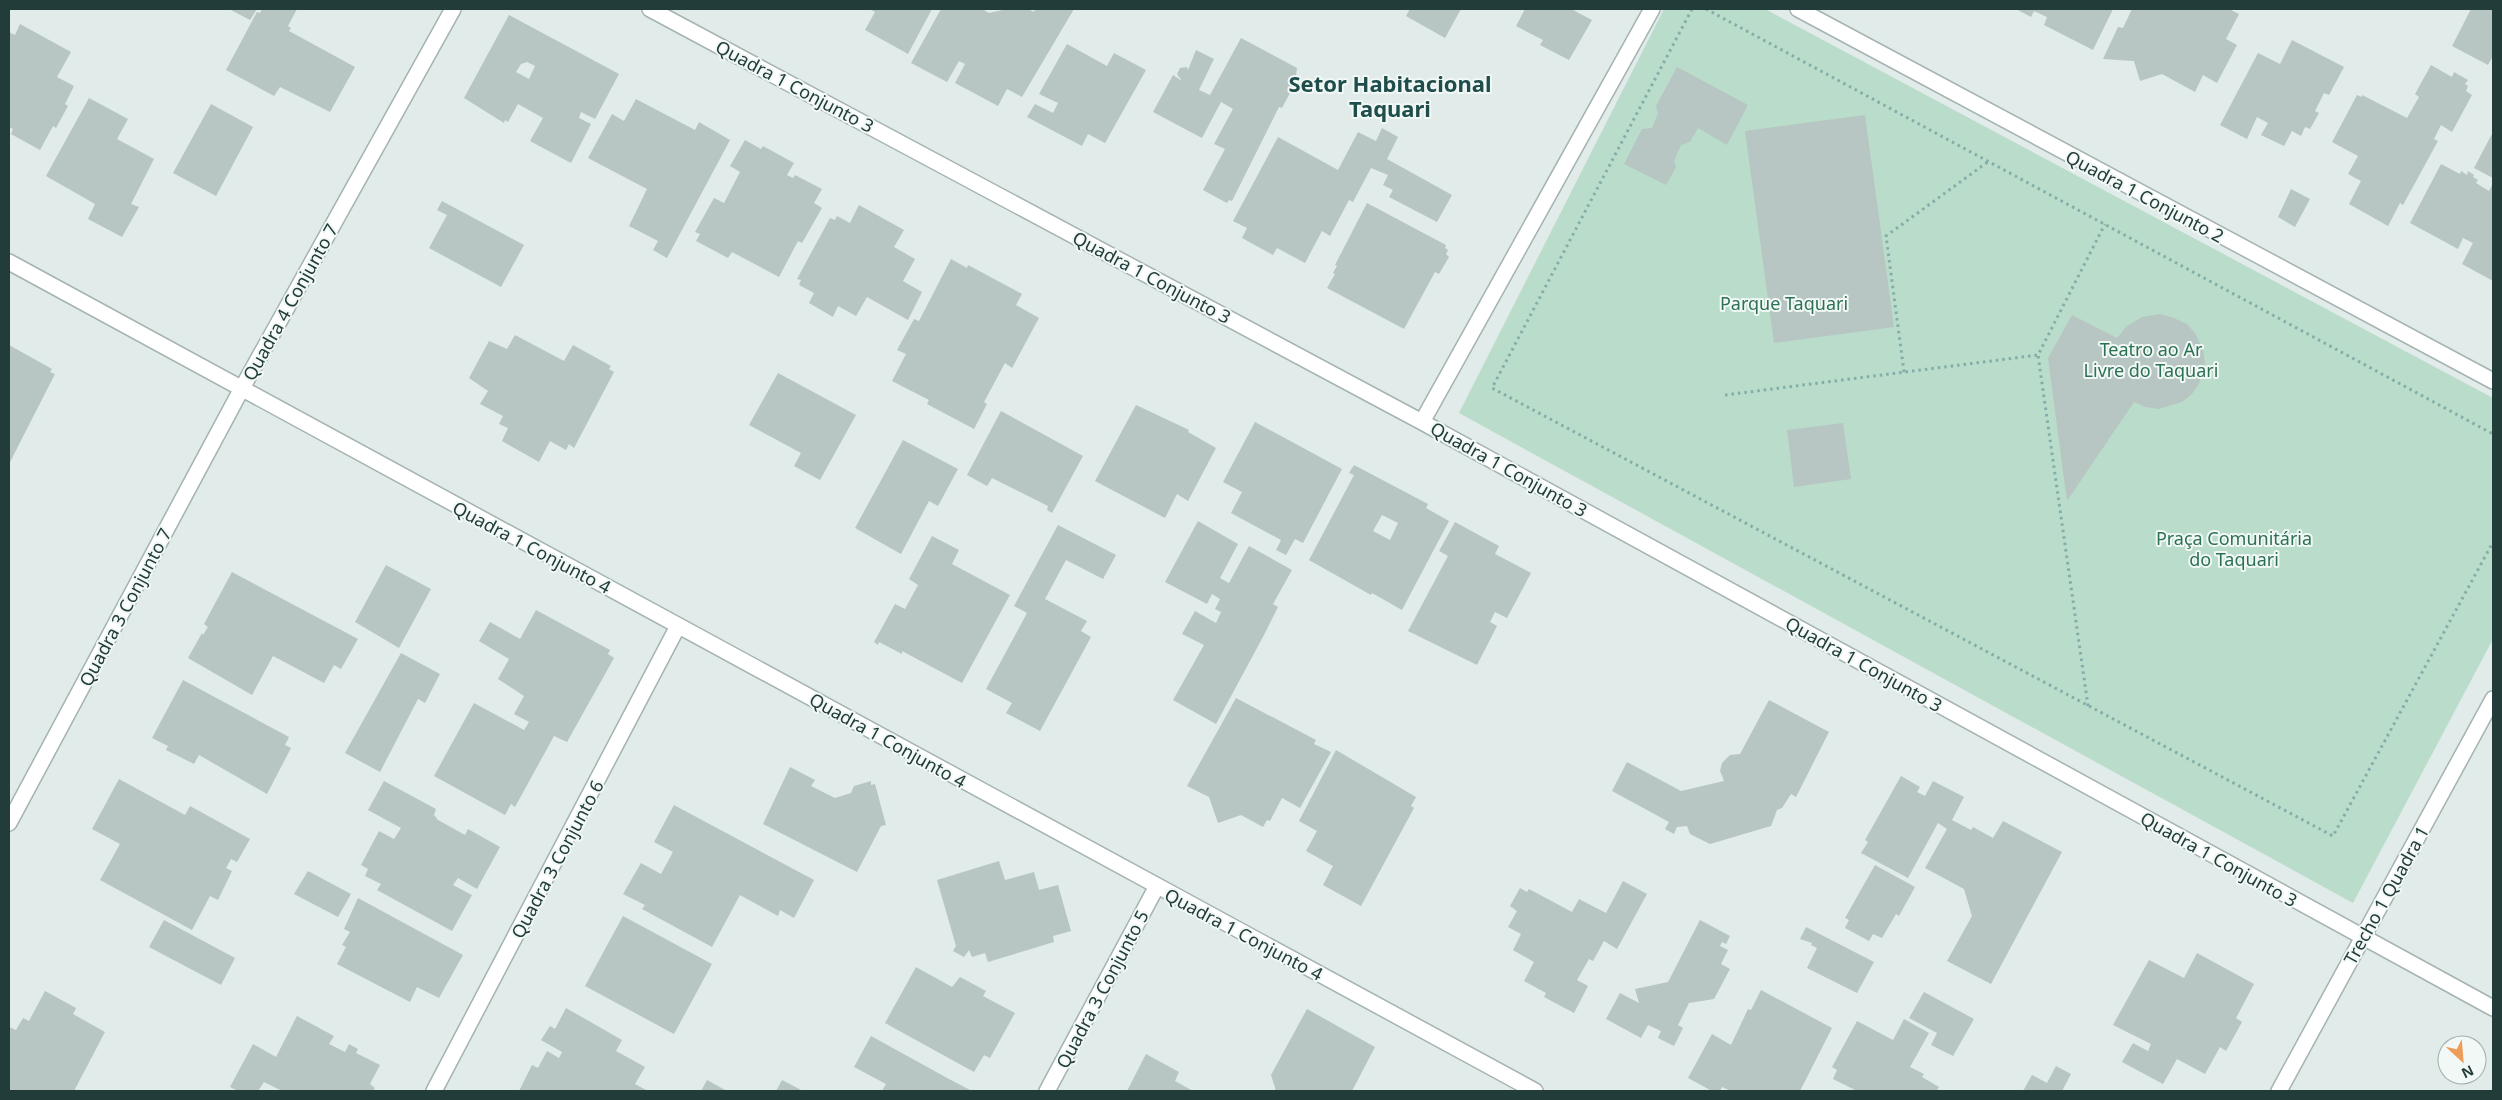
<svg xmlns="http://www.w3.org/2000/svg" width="2502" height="1100" viewBox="0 0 2502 1100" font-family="'Noto Sans',sans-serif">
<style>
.green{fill:#badcca}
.building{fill:#b7c6c2;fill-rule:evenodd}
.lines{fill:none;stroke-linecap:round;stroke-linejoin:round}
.street-casing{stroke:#a4b3b1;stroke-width:18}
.path{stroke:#82aea9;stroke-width:3;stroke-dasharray:2.5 4;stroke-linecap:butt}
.street{stroke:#fff;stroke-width:15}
.labels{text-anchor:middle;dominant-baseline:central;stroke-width:4;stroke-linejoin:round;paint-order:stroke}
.street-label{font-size:18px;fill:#223c39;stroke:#f1f8f6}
.park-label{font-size:18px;fill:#2d7154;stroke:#f1f8f6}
.district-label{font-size:22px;font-weight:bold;fill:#1e4d4b;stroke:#f1f8f6}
</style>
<rect width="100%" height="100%" fill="#e1ebe9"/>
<path class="green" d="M1664 9H1765L2493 398V639L2353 903 1459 413Z"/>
<path class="building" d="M229 9H257L250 20Z
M262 9H297L288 26 291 28 289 31 355 67 330 112 280 87 274 96 226 70 257 12 260 13Z
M869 9H932L908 54 865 30 875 12Z
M941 9H982L989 13 1007 9H1028L1034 12 1035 9H1074L1022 97 1007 89 998 106 955 83 965 64 959 61 947 82 911 63Z
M1410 9H1461L1445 38 1406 16Z
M1525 9H1571L1592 20 1569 60 1540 45 1543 40 1516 26Z
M2016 9H2113L2093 50 2044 25 2047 17 2034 11 2031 17Z
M2132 9H2229L2239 14 2226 39 2237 45 2217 83 2203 75 2195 92 2162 74 2140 81 2134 61 2103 59 2118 27 2123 28Z
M2471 9H2493V56L2488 65 2452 46Z
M509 15 619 74 595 119 581 112 579 118 591 124 571 163 530 141 543 118 518 104 508 122 505 120 504 123 464 98ZM527 62 535 66 529 79 516 72 521 64Z
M20 24 71 52 57 77 74 86 65 104 68 106 56 128 53 126 40 150 11 134 13 129 9 127V32L15 35Z
M1241 38 1297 68 1296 76 1298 78 1282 108 1279 107 1232 201 1229 200 1227 203 1203 190 1225 149 1214 144 1233 109 1221 102 1202 138 1153 112 1173 75 1182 81 1177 74 1180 68 1187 67 1188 70 1196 50 1214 59 1199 90 1210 95Z
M2292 40 2344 67 2329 95 2324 93 2315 111 2319 113 2310 129 2305 127 2301 136 2292 131 2284 146 2261 135 2268 123 2257 117 2247 139 2220 125 2258 53 2280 64Z
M1067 44 1107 66 1114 53 1146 70 1105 143 1088 134 1082 146 1027 117 1035 104 1053 113 1058 103 1039 94Z
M2431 65 2452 77 2454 72 2468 80 2465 84 2468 86 2466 91 2472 95 2452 132 2441 125 2434 139 2438 141 2403 205 2400 203 2388 226 2349 204 2361 181 2348 174 2358 156 2332 142 2357 95 2362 97V95L2407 118 2419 97 2415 94Z
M1677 67 1748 105 1727 145 1698 128 1690 142 1681 145 1674 161 1676 167 1666 185 1624 164 1642 129 1652 128 1658 114 1656 106Z
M89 98 128 119 117 139 154 159 131 204 139 207 122 237 88 219 95 204 46 176Z
M636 99 695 130 699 122 730 140 667 258 653 250 658 241 629 226 647 189 588 158 612 114 624 121Z
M211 104 253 127 216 196 173 173Z
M1865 115 1894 327 1774 343 1745 131Z
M1382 128 1398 137 1387 159 1452 195 1437 222 1389 197 1393 190 1383 185 1388 175 1371 168 1353 202 1349 200 1330 236 1322 231 1305 263 1277 248 1273 255 1242 238 1247 228 1233 221 1278 137 1338 170 1358 132 1376 141Z
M2493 132V178L2474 168Z
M745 140 761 149 763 146 794 163 787 175 793 178 795 175 822 189 814 203 822 208 802 243 798 241 779 277 732 252 728 258 696 241 700 234 695 232 714 198 724 203 740 172 730 166Z
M2441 164 2460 174 2461 171 2467 175 2468 171 2474 175 2473 177 2478 180 2476 183 2489 191 2493 183V281L2462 264 2473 243 2463 238 2458 249 2410 223Z
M2291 189 2310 199 2295 227 2278 217Z
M442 201 524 245 501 287 429 248 447 215 437 210Z
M1367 203 1446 245 1445 248 1448 250 1446 254 1449 257 1439 274 1435 272 1404 329 1327 288 1335 274 1333 273 1337 266 1335 265Z
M859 205 904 230 894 247 915 259 903 281 922 292 908 320 867 297 856 316 838 306 833 317 809 303 814 293 799 285 801 280 797 279 830 218 835 220 837 216 850 223Z
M951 259 967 268 968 265 1022 294 1016 305 1039 318 1012 368 1005 363 984 402 987 404 974 429 927 404 929 400 892 381 906 354 897 350 914 319 919 321Z
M2072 315 2117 338 2127 326 2142 317 2160 314 2174 318 2187 324 2195 333 2203 350 2205 363 2199 384 2192 394 2182 402 2159 409 2145 407 2134 402 2067 501 2048 358Z
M515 335 564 361 573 345 611 366 609 369 614 372 574 448 569 444 566 450 550 441 539 462 502 441 508 428 499 424 503 416 480 404 488 391 469 378 489 341 507 349Z
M9 345 52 369 50 372 55 374 9 464Z
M778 373 856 415 820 480 794 466 801 453 749 425Z
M1136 405 1187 429 1189 430 1188 432 1216 448 1188 501 1177 494 1165 518 1095 481Z
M1001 411 1083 456 1052 513 1047 510 1048 506 992 478 987 486 967 475Z
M1255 422 1342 469 1303 543 1295 539 1286 555 1276 550 1281 540 1231 513 1242 492 1223 482Z
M1843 423 1851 479 1794 487 1787 430Z
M903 440 958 469 938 506 929 501 901 554 855 528Z
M1354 465 1428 504 1426 508 1449 521 1402 610 1372 593 1371 595 1309 560 1354 475 1349 473ZM1382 515 1398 523 1390 540 1373 531Z
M1198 521 1238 544 1220 578 1229 583 1249 546 1292 570 1273 604 1278 607 1264 635 1216 724 1173 700 1204 645 1182 634 1195 611 1216 623 1221 612 1215 609 1220 599 1212 594 1207 604 1165 582Z
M1455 522 1499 546 1495 554 1531 573 1507 618 1495 612 1490 622 1497 626 1477 665 1408 631 1448 556 1439 551Z
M1058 525 1116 555 1103 579 1066 560 1045 599 1087 621 1081 631 1091 637 1040 731 1006 713 1012 703 986 689 1027 613 1014 606Z
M932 536 959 550 952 564 1010 595 962 683 902 651V654L879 642 878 645 874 642 895 604 905 609 918 585 909 579Z
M386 565 431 589 399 648 355 622Z
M232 572 358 639 341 669 334 665 324 683 273 656 252 695 188 658 202 633 203 635 208 627 204 624Z
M536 610 610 650 608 654 614 658 567 742 554 736 515 807 511 804 505 815 434 776 474 703 524 730 529 722 514 714 524 696 498 679 509 659 479 641 490 622 520 639Z
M401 653 440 674 425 703 418 699 380 772 345 753Z
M183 680 289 737 285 745 291 748 267 794 199 755 194 764 166 750 168 746 152 738Z
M1236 698 1316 740 1314 744 1331 752 1300 808 1282 798 1270 821 1267 820 1263 827 1241 815 1218 823 1209 797 1187 786Z
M1769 700 1829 732 1796 797 1791 794 1782 808 1777 810 1771 826 1710 844 1690 834 1687 826 1677 827 1674 834 1665 829 1669 822 1612 791 1627 762 1681 791 1724 781 1720 771 1722 763 1730 755 1740 754Z
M1336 750 1416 797 1411 806 1414 808 1361 906 1323 885 1333 866 1306 851 1317 831 1299 821Z
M790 767 815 780 811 786 835 798 851 793 854 786 871 781V785L875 784 886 825 881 826 857 872 763 824Z
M1901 776 1920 787 1917 792 1925 796 1933 781 1964 797 1952 820 1971 830 1973 827 1993 838 2003 821 2062 852 1991 984 1947 961 1972 916 1964 889 1925 868 1947 829 1938 823 1908 878 1861 853 1868 842 1865 840Z
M119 779 185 815 190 806 250 839 237 862 231 859 226 868 232 871 218 900 210 896 192 930 100 880 120 844 92 829Z
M384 781 436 809 434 815 438 820 465 835 468 829 500 847 477 889 458 878 453 885 472 895 452 931 377 890 381 884 365 876 368 869 361 865 379 831 394 839 401 828 368 810Z
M674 805 814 880 794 918 780 910 778 916 740 895 712 947 642 909 645 905 623 894 641 863 661 874 673 852 654 842Z
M999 861 1005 880 1034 872 1039 890 1058 885 1071 931 1053 936 1054 942 988 962 985 953 972 957 969 950 964 957 953 951 956 946 937 880Z
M1875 865 1915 887 1899 916 1896 914 1882 938 1873 934 1869 941 1845 928 1849 920 1845 918Z
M308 871 351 894 338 917 294 894Z
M1623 881 1647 894 1617 949 1604 941 1593 961 1589 959 1577 980 1588 986 1574 1013 1544 997 1546 993 1524 981 1534 962 1513 950 1521 934 1508 927 1517 911 1510 906 1520 888 1527 892 1529 889 1572 912 1579 899 1606 913Z
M358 898 463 955 439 998 417 987 410 1002 337 964 346 947 342 945 350 932 344 929Z
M623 916 712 964 674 1034 585 986Z
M164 920 235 958 221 985 149 947Z
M1700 920 1730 936 1726 944 1722 942 1720 946 1728 950 1721 964 1730 969 1714 999 1689 1003 1678 1025 1683 1028 1674 1046 1658 1038 1661 1031 1648 1025 1641 1038 1606 1019 1620 993 1639 1003 1635 989 1668 982Z
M1806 927 1874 962 1857 993 1807 968 1817 948 1811 945 1812 943 1800 939Z
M2197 953 2254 984 2236 1018 2242 1022 2226 1051 2220 1047 2205 1074 2177 1059 2163 1084 2122 1062 2133 1043 2148 1051 2151 1044 2113 1025 2149 960 2184 978Z
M916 967 952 987 960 977 986 991 983 996 1015 1013 990 1058 984 1055 974 1072 885 1023Z
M1761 990 1832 1028 1800 1091H1731L1722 1087 1720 1091H1712L1688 1078 1712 1034 1731 1045 1748 1009 1751 1010Z
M45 991 76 1008 73 1014 105 1032 74 1091H10L9 1027 16 1030 23 1018 29 1021Z
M1924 992 1974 1019 1953 1056 1931 1045 1937 1033 1909 1018Z
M566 1008 622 1040 616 1051 645 1067 635 1084 648 1091H519L532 1065 538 1068 547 1051 559 1058 562 1052 541 1040 550 1026 555 1029Z
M1307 1009 1375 1047 1352 1091H1276L1271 1075Z
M297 1016 334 1036 329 1044 345 1052 349 1044 358 1049 356 1053 380 1065 370 1084 375 1088 373 1091H282L264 1082 258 1091H238L230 1087 253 1044 276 1057Z
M1904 1019 1929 1033 1910 1067 1924 1074 1922 1077 1939 1087 1937 1091H1857L1833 1079 1837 1070 1832 1067 1857 1021 1893 1040Z
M871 1036 949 1079 972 1091H882L886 1084 854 1067Z
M1146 1054 1179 1072 1175 1081 1193 1091H1127Z
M2056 1066 2071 1074 2062 1091H2023L2032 1075 2047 1083Z
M707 1080 727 1091H701Z
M782 1080 803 1091H776Z"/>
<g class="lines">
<defs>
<path id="street" d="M650 9 1422 422 2493 1008
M1798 9 2493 381
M9 262 1535 1091
M1422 422 1652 9
M9 823 241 390 453 9
M434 1091 678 626
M1047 1091 1157 886
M2279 1091 2493 699"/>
</defs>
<use href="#street" class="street-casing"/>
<path class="path" d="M1692 9 1492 388 2333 836 2493 542
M1706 9 2493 434
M1904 372 1886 236 1989 161
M1725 395 2038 355
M2088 706 2038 355 2105 224"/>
<use href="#street" class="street"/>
</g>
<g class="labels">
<g class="street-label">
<text transform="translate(795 86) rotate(28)">Quadra 1 Conjunto 3</text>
<text transform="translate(2145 196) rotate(28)">Quadra 1 Conjunto 2</text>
<text transform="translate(1152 277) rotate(28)">Quadra 1 Conjunto 3</text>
<text transform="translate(290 302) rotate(-61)">Quadra 4 Conjunto 7</text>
<text transform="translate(1509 469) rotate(29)">Quadra 1 Conjunto 3</text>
<text transform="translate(532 547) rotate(28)">Quadra 1 Conjunto 4</text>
<text transform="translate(125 607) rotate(-62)">Quadra 3 Conjunto 7</text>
<text transform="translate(1864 664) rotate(29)">Quadra 1 Conjunto 3</text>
<text transform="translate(888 740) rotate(29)">Quadra 1 Conjunto 4</text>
<text transform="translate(557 859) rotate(-62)">Quadra 3 Conjunto 6</text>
<text transform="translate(2219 859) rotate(29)">Quadra 1 Conjunto 3</text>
<text transform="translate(2386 895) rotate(-61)">Trecho 1 Quadra 1</text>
<text transform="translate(1244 934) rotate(28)">Quadra 1 Conjunto 4</text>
<text transform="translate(1102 989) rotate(-62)">Quadra 3 Conjunto 5</text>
</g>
<g class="park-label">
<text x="1784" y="303">Parque Taquari</text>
<text x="2151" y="349">Teatro ao Ar<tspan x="2151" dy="21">Livre do Taquari</tspan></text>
<text x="2234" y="538">Praça Comunitária<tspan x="2234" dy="21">do Taquari</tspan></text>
</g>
<g class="district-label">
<text x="1390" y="83">Setor Habitacional<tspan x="1390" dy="25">Taquari</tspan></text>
</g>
</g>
<rect width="2502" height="1100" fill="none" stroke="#223c39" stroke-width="20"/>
<g transform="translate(2462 1060) rotate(154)"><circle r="24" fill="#f1f8f6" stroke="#9eadaa"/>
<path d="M0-4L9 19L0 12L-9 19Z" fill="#ee9c5c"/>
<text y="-8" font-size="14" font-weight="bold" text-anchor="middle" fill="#223c39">N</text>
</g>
</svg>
